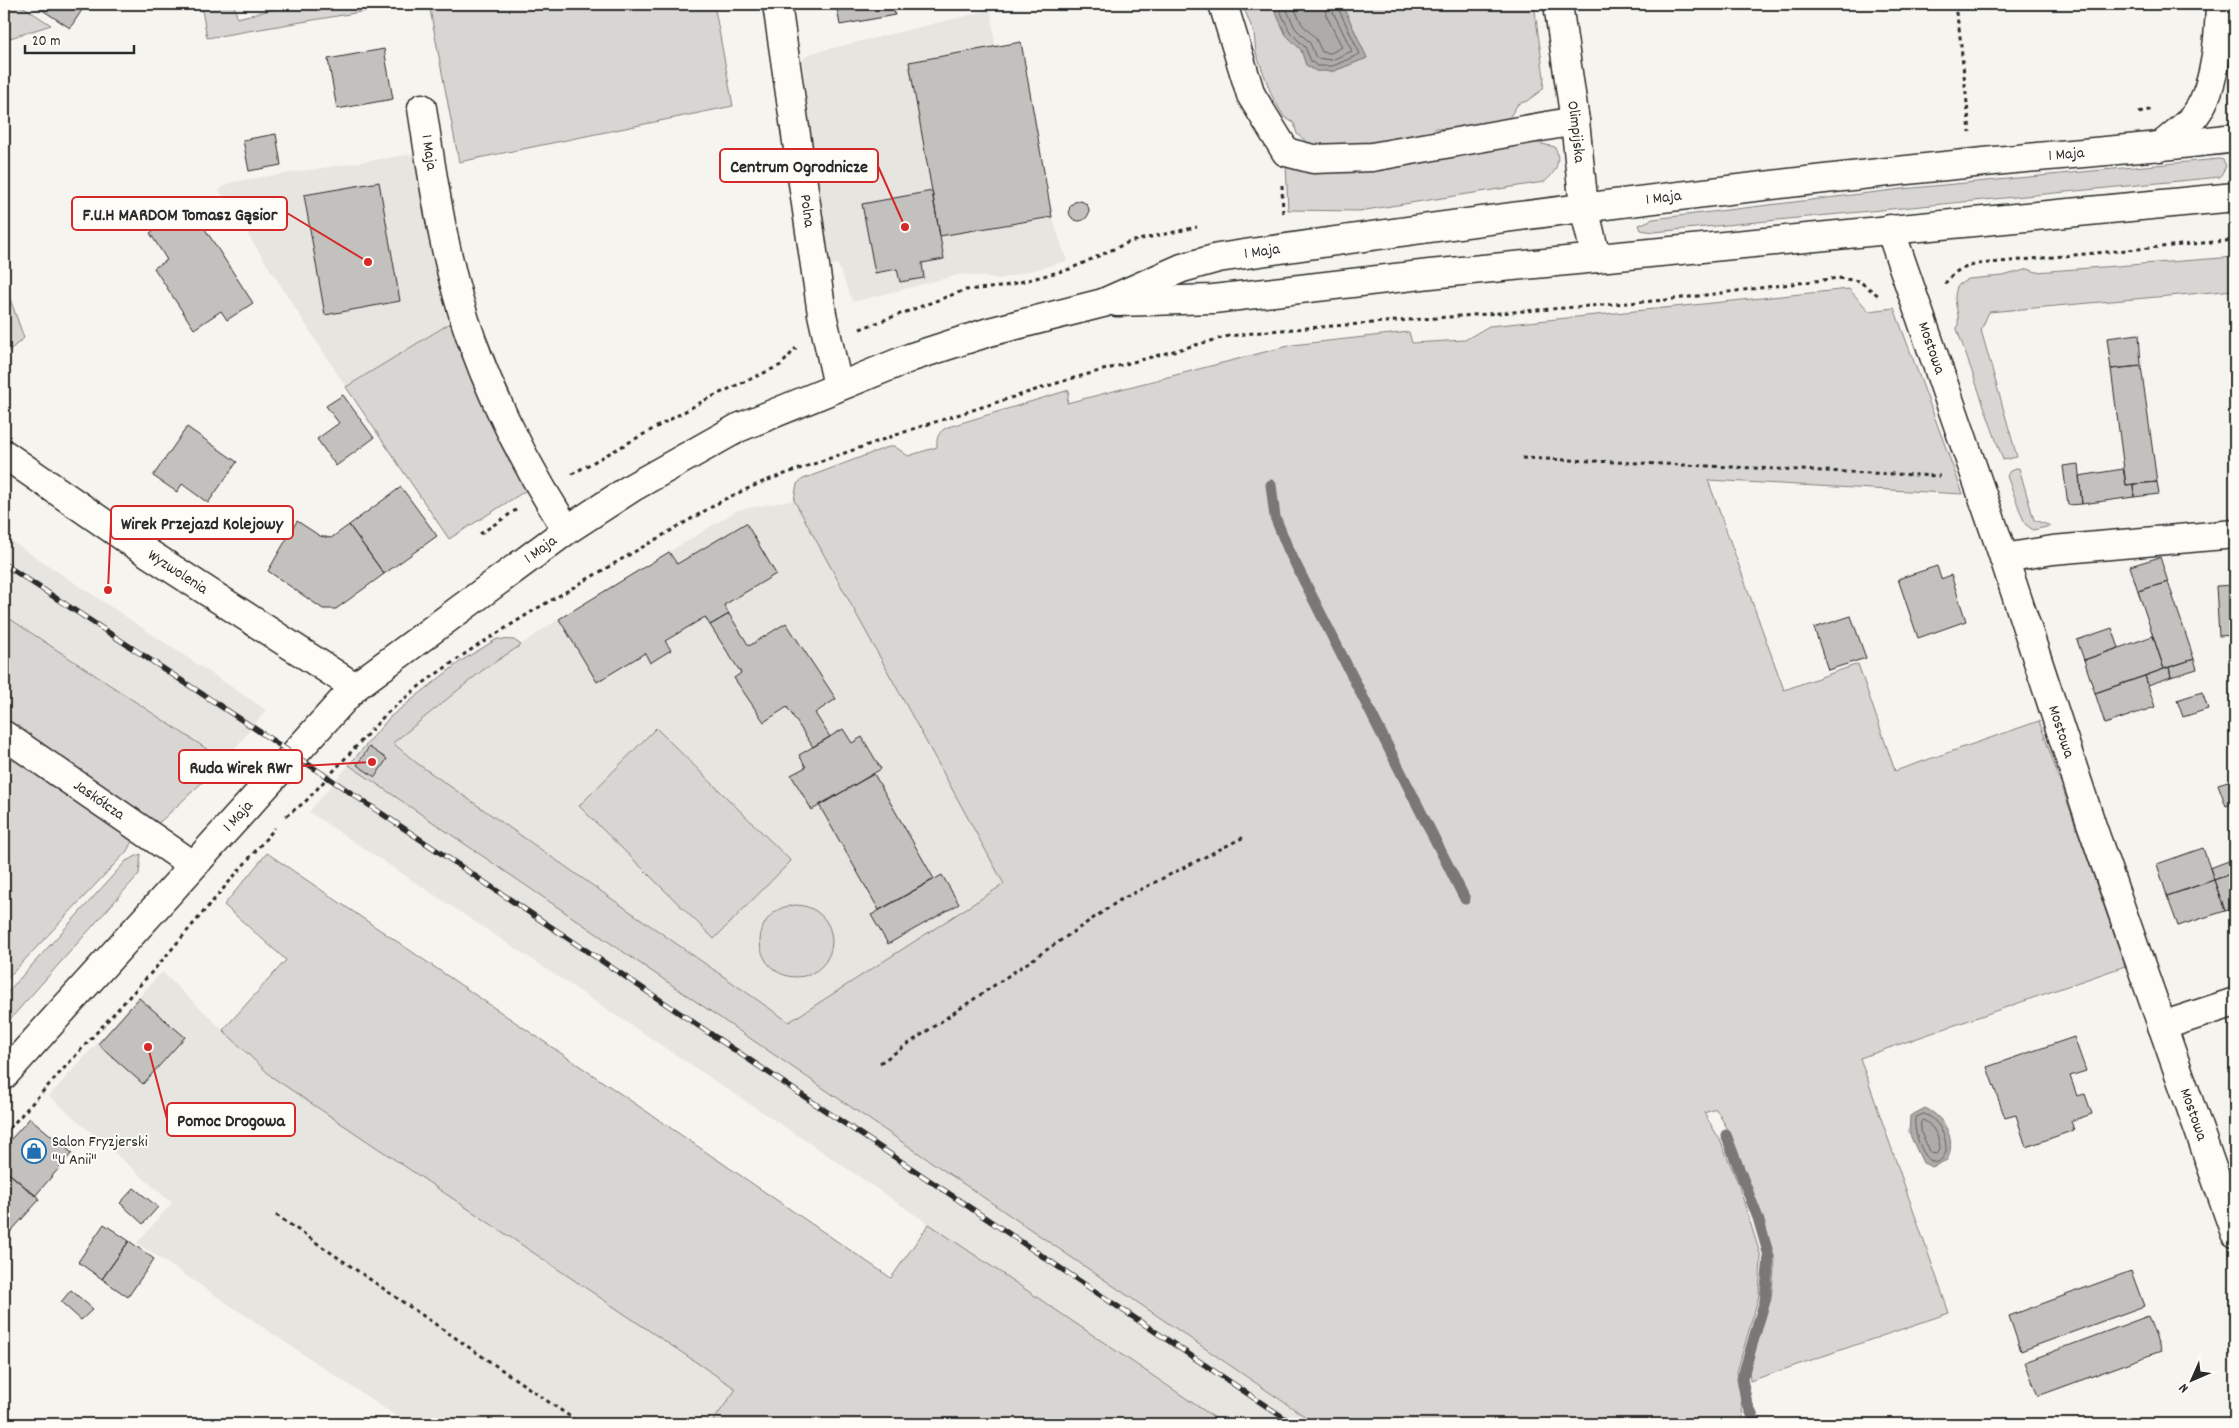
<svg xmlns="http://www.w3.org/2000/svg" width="2239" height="1428" viewBox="0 0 2239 1428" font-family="Dekko,sans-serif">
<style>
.built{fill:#e6e5e0}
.green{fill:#d7d6d2;stroke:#81807e}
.water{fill:#adaca9;stroke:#797877}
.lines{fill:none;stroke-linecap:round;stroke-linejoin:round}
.shore{stroke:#5f5f5d;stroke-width:1}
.stream{stroke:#797877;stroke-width:11}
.building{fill:#c2c1be;stroke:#2b2b2b}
.minor-casing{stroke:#2b2b2b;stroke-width:31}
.major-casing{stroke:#2b2b2b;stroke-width:31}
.highway-casing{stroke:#2b2b2b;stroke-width:31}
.path{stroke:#2b2b2b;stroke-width:3;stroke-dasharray:4 4;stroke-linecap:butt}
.minor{stroke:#fdfcf7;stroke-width:28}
.major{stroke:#fdfcf7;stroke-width:28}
.highway{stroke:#fdfcf7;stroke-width:28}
.rail-casing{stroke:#2b2b2b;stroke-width:5.5}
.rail{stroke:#fdfcf7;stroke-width:4;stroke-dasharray:11;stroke-linecap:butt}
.labels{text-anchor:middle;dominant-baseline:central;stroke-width:4;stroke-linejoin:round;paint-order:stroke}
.street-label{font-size:16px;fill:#2b2b2b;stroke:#fdfcf7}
.poi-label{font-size:16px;fill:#2b2b2b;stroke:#fdfcf7;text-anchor:start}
.leader{fill:none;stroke:#d62828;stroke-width:2}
.callout-dot{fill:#d62828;stroke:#fdfcf7;stroke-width:2}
.callout{fill:#fdfcf7;stroke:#d62828;stroke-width:2}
.callout-label{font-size:18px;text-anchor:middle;font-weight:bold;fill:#2b2b2b}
</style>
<rect width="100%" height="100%" fill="#f5f4ef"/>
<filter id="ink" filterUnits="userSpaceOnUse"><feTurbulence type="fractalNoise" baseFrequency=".02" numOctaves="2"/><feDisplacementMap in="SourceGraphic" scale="10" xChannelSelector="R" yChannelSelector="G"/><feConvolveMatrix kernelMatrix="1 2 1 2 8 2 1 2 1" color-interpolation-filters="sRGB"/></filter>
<g filter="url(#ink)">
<path class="built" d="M991 10 995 46 1021 42 1052 217 1067 261 1000 279 962 274 853 302 838 264 830 265 816 177 802 59 812 53Z
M413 154 452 322 346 387 219 190 231 182Z
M794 500 1004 884 789 1022 418 764 393 742 483 670 559 619 738 510Z
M4 536 266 710 225 761 4 615Z
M349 765 405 802 1316 1424H1224L821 1151 309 812Z
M162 972 272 1077 736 1389 711 1424H408L137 1243 172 1203 49 1096Z"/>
<path class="green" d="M4 4H19L51 25 4 40Z
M201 4H234L237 18 297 4H408L207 38Z
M429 4H714L733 106 459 162Z
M1246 4H1272L1286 35 1301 50 1306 65 1316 71H1334L1367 58 1344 8V4H1534L1544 77 1543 89 1527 101 1518 104 1509 118 1495 126 1479 124 1451 129 1436 128 1427 135 1357 147 1338 144 1327 148 1310 144 1297 134 1294 123 1284 117 1272 96 1256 53 1254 33 1243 6Z
M1529 141 1555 147C1562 161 1555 174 1544 182L1359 211 1288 210 1286 164Z
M2219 159 2223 160 2226 166 2220 177 1654 232 1641 230 1639 225 1653 219 1902 189Z
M2235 257V290L1989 312 1981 330 2017 457 2003 460 1957 329C1962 312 1951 306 1957 286L1968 279 2003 276 2028 269 2036 272Z
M4 282 24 338 4 355Z
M1849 289 1869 311 1894 308 1963 494 1708 480 1784 690 1858 664 1895 771 2039 721 2125 966 1860 1058 1949 1313 1750 1381 1749 1370 1771 1299 1775 1260 1730 1133 1716 1109 1704 1113 1720 1140 1738 1183 1761 1257 1759 1295 1737 1372 1744 1424H1316L349 765 390 717 461 661 497 639 514 640 521 645 483 670 393 743 418 764 789 1022 1004 884 794 500 797 484 803 479 885 448 894 446 908 456 937 447C936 437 939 431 948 427L1069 390 1067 403 1292 345 1409 332 1412 343 1465 340 1489 326Z
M452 322 530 488 449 539 346 387Z
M2019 468 2034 520 2051 526 2033 530 2025 524 2007 476 2010 471Z
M4 615 225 761 161 821 154 825 4 728Z
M656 728 791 861 714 939 579 806Z
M4 745 130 834 132 841 127 851 4 982Z
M267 853 891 1278 929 1224 1224 1424H711L736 1389 272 1077 223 1030 286 960 224 905Z
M141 854 139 874 4 1026V996L126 861Z
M760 941a36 36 0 1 1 72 0a36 36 0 1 1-72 0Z"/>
<path class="water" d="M1272 4H1344V8L1367 58 1334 71H1316L1306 65 1301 50 1286 35Z
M1925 1108C1945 1117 1957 1140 1947 1160L1932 1167 1923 1163 1909 1133 1910 1116Z"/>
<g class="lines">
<path class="shore" d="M1277 4 1290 32 1305 47 1311 61 1317 66H1333L1360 54 1339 10V4
M1284 4 1295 28 1310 43 1316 58 1332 60 1352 51 1333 12V4
M1292 4 1302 24 1316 39 1322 52 1331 53 1342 47 1326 15 1325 4
M1924 1114C1939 1119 1947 1137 1946 1152 1932 1183 1912 1136 1915 1118Z
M1923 1120C1934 1125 1940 1139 1940 1150L1936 1154 1931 1153 1920 1131 1921 1122Z"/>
<path class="stream" d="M1271 485 1275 517 1289 551 1465 899
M1726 1135 1758 1218 1769 1256 1765 1300 1742 1379 1747 1403 1756 1424"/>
</g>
<path class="building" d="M33 4H86L70 28Z
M836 4H892L895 15 840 25Z
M1021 42 1052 217 940 236 909 62Z
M384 49 393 99 337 109 328 59Z
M276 134 281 165 249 171 243 140Z
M379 182 400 301 325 315 304 195Z
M932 191 944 259 922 263 924 278 900 282 897 269 875 273 862 204Z
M1069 211a10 10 0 1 1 20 0a10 10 0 1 1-20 0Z
M190 206 253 303 227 320 221 311 194 329 154 268 167 260 150 233Z
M2139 334 2141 366 2111 369 2107 338Z
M2141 366 2157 482 2126 485 2111 369Z
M343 395 374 438 336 466 317 439 339 423 326 406Z
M187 427 237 462 208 503 182 484 177 492 153 476Z
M2078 464 2082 504 2068 505 2063 466Z
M2123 469 2126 485 2133 484 2134 497 2082 504 2079 476Z
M2157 482 2159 494 2134 497 2133 484Z
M401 487 437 536 384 574 349 525Z
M297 521 320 536 331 538 349 525 384 574 336 609H323L268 571Z
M746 523 776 574 724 605 729 614 710 625 705 617 665 641 671 650 650 663 645 653 597 682 559 619 669 552 677 564Z
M2160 557 2168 582 2138 591 2130 566Z
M1937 566 1941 579 1951 575 1966 621 1918 638 1898 579Z
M2168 582 2194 659 2164 669 2138 591Z
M2235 585V635L2219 636 2216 586Z
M729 614 749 646 786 623 836 699 815 713 830 737 813 747 787 707 764 722 734 678 741 673 710 625Z
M1851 616 1866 658 1828 670 1814 628Z
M2112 628 2119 648 2084 660 2077 640Z
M2153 636 2164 669 2095 693 2084 660Z
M2194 659 2197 669 2171 677 2169 667Z
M2169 667 2171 677 2148 685 2145 676Z
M2145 676 2155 707 2105 724 2095 693Z
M2202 692 2208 709 2183 717 2177 700Z
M843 729 852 743 862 737 881 769 812 810 791 775 806 767 799 755Z
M369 747 387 759 375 777 357 765Z
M874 774 934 879 879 910 819 805Z
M2235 779V803L2226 806 2218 784Z
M2203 848 2214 880 2167 896 2157 864Z
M2234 859 2235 872 2214 880 2210 868Z
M2235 872V908L2225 911 2214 880Z
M942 875 959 904 888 944 871 915Z
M2214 880 2225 911 2178 926 2167 896Z
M139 998 185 1037 143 1084 98 1044Z
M2074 1037 2086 1071 2070 1076 2077 1096 2085 1094 2092 1114 2071 1121 2074 1130 2026 1147 2016 1115 2005 1118 1987 1067Z
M30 1118 72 1153 35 1196 4 1169V1147Z
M4 1169 40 1199 4 1239Z
M134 1188 158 1207 143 1224 120 1203Z
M104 1224 129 1241 102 1279 78 1262Z
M129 1241 154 1259 128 1297 102 1279Z
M2131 1271 2144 1306 2021 1351 2009 1316Z
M71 1290 93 1309 81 1320 61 1302Z
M2148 1316 2161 1351 2038 1396 2025 1362Z"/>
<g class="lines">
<defs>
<g id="minor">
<path id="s1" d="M777 4 822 314 838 386"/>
<path d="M1223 4 1251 95 1286 152 1313 159 1372 157 1575 121"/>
<path id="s2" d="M1558 4 1575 121 1584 207 1596 258"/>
<path id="s3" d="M422 108C434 186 445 266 472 341 496 407 529 471 567 530"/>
<path id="s4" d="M1890 229 2004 558 2092 826 2235 1233"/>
<path id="s5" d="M4 454 131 542 355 687"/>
<path d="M2004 558 2053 550 2235 534"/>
<path id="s6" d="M4 735 193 865"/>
<path d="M2162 1026 2235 1002"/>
</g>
<g id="major">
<path d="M1117 302 1213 299 1430 274 2235 197"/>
<path id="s7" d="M4 1075 355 687 567 530 633 487 738 428 912 357 989 332 1103 303 1182 268 1218 258C1476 220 1735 187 1994 161 2075 153 2155 148 2235 138"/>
</g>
<path id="highway" d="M2160 147C2170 138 2182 129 2192 119 2216 92 2219 38 2220 4"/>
</defs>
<use href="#minor" class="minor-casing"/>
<use href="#major" class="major-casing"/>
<use href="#highway" class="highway-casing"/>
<path class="path" d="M1954 4 1959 27 1970 132
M2139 113 2152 109
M1282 185 1283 216
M1945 284C1953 270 1963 268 1978 264L2235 240
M860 329 965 290 1001 287 1070 269 1129 242 1197 227
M1522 458 1940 476
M572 474 707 399 781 365 796 348
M480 534 516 510
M286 816 305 802 386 714 422 684 469 651 536 609 727 498 765 481 913 429 1070 379 1229 336 1269 331 1666 300 1838 278 1859 281 1879 296
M880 1063 1120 900 1244 837
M4 1134 160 963 275 828
M276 1215 581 1424"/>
<use href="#minor" class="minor"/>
<use href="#major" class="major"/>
<use href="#highway" class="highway"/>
<defs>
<path id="rail" d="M4 564 257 730 1293 1424"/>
</defs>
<use href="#rail" class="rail-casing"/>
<use href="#rail" class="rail"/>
</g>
</g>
<defs>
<symbol id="shop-ring" viewBox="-11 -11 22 22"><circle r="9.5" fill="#fdfcf7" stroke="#1f6fb2" stroke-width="1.5"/><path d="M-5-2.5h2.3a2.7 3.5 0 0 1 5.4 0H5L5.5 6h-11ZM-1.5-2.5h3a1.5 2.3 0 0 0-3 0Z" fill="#1f6fb2"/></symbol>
</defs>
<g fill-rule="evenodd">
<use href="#shop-ring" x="20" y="1137" width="28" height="28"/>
</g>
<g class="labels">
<g class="street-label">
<text stroke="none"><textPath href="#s2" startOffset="129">Olimpijska</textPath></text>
<text stroke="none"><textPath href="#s3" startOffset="45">1 Maja</textPath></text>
<text stroke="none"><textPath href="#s7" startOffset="2351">1 Maja</textPath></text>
<text stroke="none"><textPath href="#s7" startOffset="1946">1 Maja</textPath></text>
<text stroke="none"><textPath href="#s1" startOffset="209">Polna</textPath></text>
<text stroke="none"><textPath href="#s7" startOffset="1541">1 Maja</textPath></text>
<text stroke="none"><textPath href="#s4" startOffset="126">Mostowa</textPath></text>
<text stroke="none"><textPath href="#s7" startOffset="754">1 Maja</textPath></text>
<text stroke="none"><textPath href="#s5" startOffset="210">Wyzwolenia</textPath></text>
<text stroke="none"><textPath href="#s4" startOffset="531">Mostowa</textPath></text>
<text stroke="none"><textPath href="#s6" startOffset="115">Jaskółcza</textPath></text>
<text stroke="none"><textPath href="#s7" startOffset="349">1 Maja</textPath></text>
<text stroke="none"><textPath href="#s4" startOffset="936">Mostowa</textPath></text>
</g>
<g class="poi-label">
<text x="52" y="1142">Salon Fryzjerski<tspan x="52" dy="18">"U Anii"</tspan></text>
</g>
</g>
<path class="leader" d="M905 227L878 166M368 262L287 213M108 590L111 522M372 762L302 766M148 1047L167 1119"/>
<g class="callout-dot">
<circle cx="905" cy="227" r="5"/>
<circle cx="368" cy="262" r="5"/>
<circle cx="108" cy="590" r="5"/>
<circle cx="372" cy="762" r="5"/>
<circle cx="148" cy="1047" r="5"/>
</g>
<g class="callout">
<rect x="720" y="149" width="158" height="33" rx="5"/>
<rect x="72" y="197" width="215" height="33" rx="5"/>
<rect x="111" y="506" width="182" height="33" rx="5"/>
<rect x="179" y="750" width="123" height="33" rx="5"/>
<rect x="167" y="1103" width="128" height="33" rx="5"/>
</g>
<g class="callout-label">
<text x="799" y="172">Centrum Ogrodnicze</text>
<text x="180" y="220">F.U.H MARDOM Tomasz Gąsior</text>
<text x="202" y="529">Wirek Przejazd Kolejowy</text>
<text x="241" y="773">Ruda Wirek RWr</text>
<text x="231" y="1126">Pomoc Drogowa</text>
</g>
<rect width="2239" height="1428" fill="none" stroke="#fdfcf7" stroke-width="20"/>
<rect x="10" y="10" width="2219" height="1408" fill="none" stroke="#2b2b2b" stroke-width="2" filter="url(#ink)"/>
<g transform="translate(2192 1380) rotate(225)" stroke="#fdfcf7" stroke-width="4" paint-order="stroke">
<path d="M0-4L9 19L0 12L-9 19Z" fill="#2b2b2b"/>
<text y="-8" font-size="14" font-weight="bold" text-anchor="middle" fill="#2b2b2b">N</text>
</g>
<path d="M25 45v8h109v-8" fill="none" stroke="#2b2b2b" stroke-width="2.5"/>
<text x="32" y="45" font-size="15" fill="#2b2b2b" stroke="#fdfcf7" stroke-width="4" paint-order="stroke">20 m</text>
</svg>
